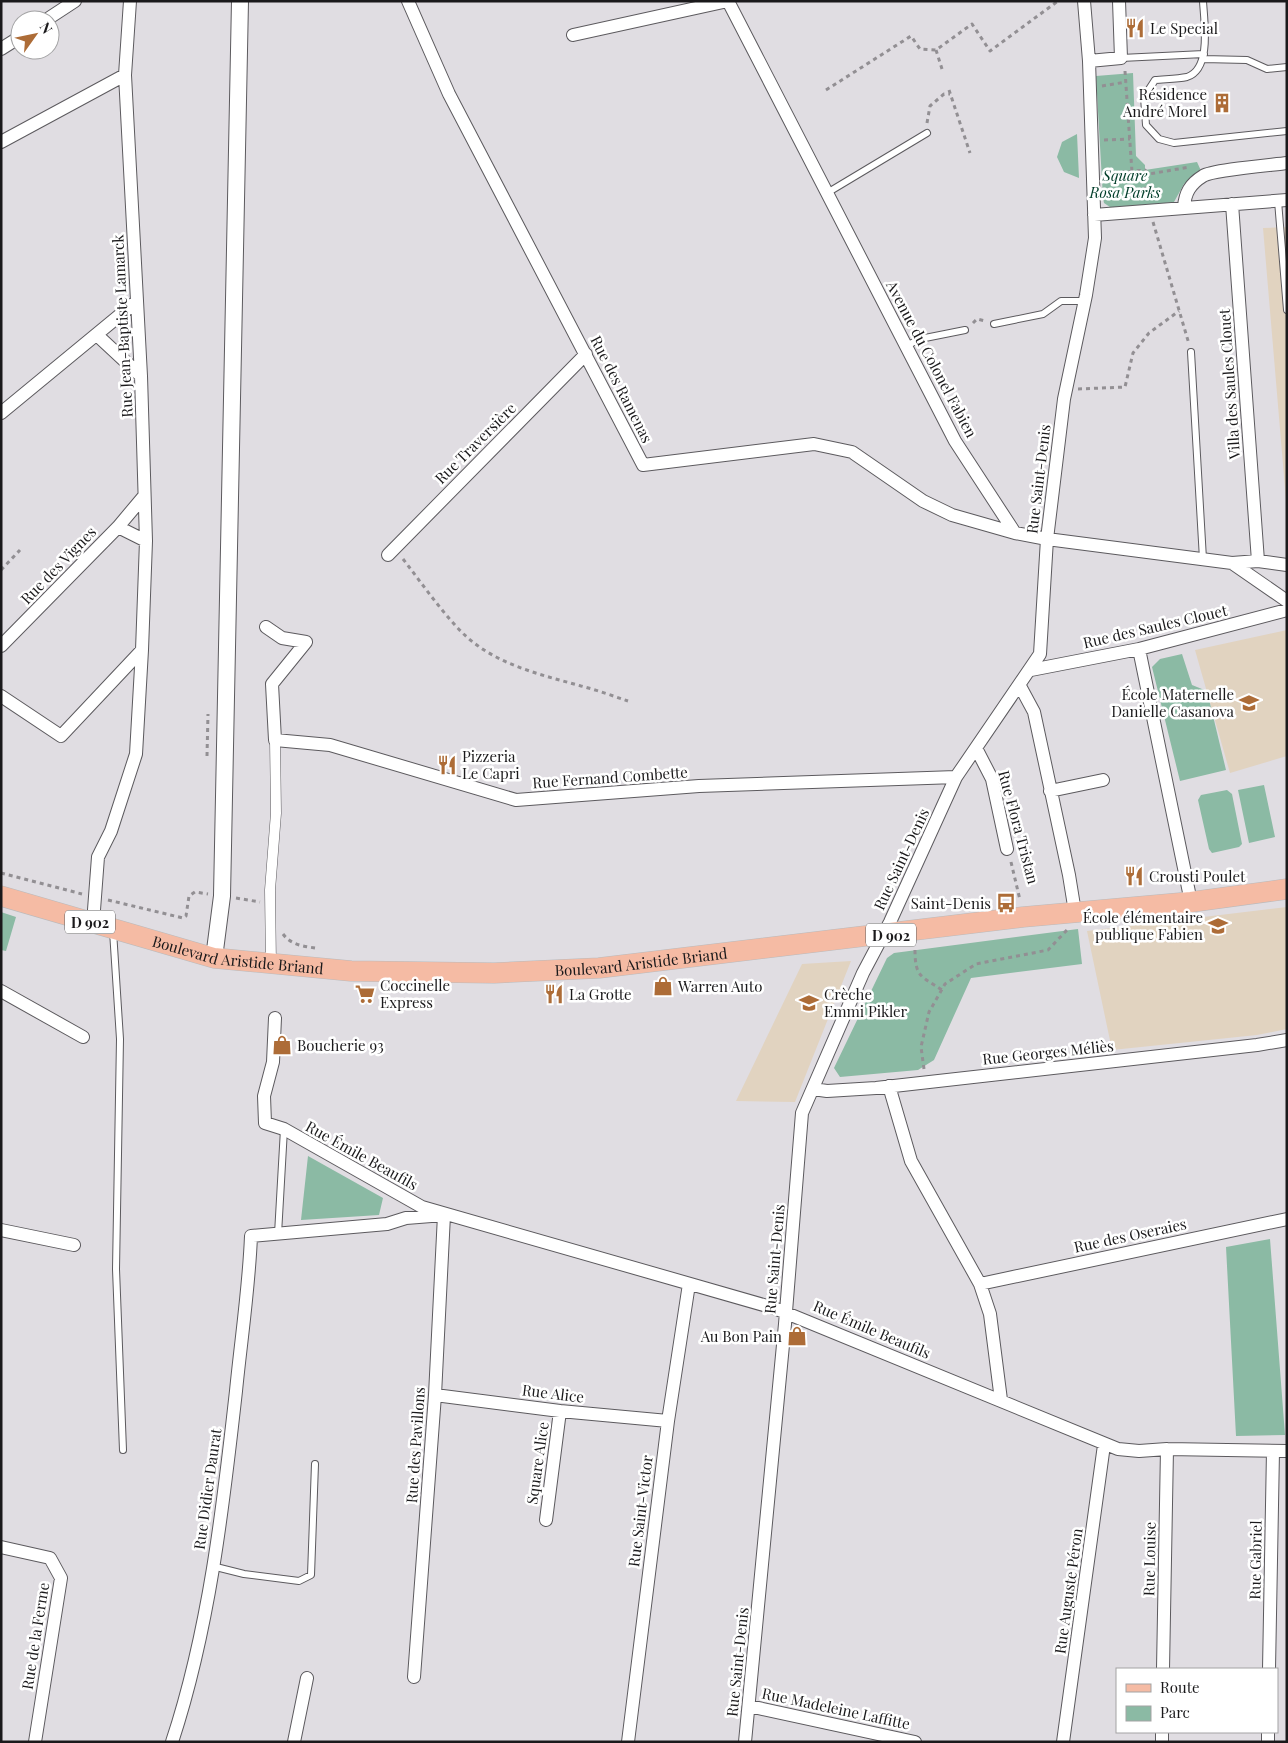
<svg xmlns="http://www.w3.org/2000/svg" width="1288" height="1743" viewBox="0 0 1288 1743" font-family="'Playfair Display',serif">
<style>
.education{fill:#e1d3c0}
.green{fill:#8bbaa4}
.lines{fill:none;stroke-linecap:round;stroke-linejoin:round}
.service-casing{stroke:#5c5a5e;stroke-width:8}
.pedestrian-casing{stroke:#5c5a5e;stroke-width:11}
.minor-casing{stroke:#5c5a5e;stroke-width:14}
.tertiary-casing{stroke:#5c5a5e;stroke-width:18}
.primary-casing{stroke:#bababb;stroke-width:21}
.path{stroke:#928f93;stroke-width:3;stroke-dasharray:4 4;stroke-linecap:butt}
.service{stroke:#fff;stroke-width:6}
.pedestrian{stroke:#fff;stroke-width:10}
.minor{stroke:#fff;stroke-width:12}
.tertiary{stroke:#fff;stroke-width:16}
.primary{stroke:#f5bba4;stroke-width:20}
.labels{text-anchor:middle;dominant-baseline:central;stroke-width:5;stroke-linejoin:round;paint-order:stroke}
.shield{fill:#fff;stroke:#5f5e5f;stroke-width:1}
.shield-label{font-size:14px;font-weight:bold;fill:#1a191b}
.poi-label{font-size:15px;fill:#1a191b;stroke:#fff;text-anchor:start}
.park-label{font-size:15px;font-style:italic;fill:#003d29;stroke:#fff}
.street-label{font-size:15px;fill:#1a191b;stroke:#fff}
</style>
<rect width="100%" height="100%" fill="#e0dde2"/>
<path class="education" d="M1287 227V512L1263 228Z
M1287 630V756L1230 773 1195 650Z
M1287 907V1029L1257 1035 1112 1050 1087 931Z
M851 961 795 1102 736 1101 802 964Z"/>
<path class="green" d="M1133 73 1136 156 1145 165V170L1197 162 1202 173 1184 184 1174 202 1113 209 1104 203 1103 198 1096 76Z
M1077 134 1079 178 1064 172 1057 157 1062 142Z
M1182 654 1192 685 1207 691 1226 770 1180 781 1152 667 1160 659Z
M1264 785 1275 837 1249 843 1238 790Z
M1227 790 1232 794 1242 844 1239 847 1212 853 1209 849 1198 800 1201 795Z
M1 912 16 917 6 951 1 950Z
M1078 929 1082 964 971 978 934 1060 918 1070 840 1077 834 1068 887 958 894 953Z
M308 1156 383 1198 379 1215 301 1220Z
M1270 1239 1285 1435 1236 1436 1226 1247Z"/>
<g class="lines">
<defs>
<path id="service" d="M1203 1C1204 21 1212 69 1187 77 1177 79 1165 79 1155 80L1144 97 1146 125 1159 139 1174 143 1287 131
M1121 58 1204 54
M1203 59 1247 60 1267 69 1287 67
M827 193 927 133
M1278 201 1287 310
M994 324 1043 314 1061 301H1085
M906 346 920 339 965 330
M1191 352 1203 559
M113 931 120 1039 116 1269 123 1450
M278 1234 284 1129
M212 1566 244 1574 299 1581 311 1575 315 1464"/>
<path id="pedestrian" d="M271 965 270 890 276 813 275 740"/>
<path id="minor" d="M408 1 449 94 643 465 814 444 852 452 923 501 952 515 1015 533 1047 539 1232 563 1258 561 1287 565
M728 1 955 441 1015 533
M46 20 75 1
M573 35 728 1
M1 49 20 37
M1089 61 1121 58 1119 1
M1 142 125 75
M1232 204 1258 561
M1184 207C1185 193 1190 184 1203 176 1212 170 1272 165 1287 163
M1094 215 1287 200
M98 336 141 376
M1 413 137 301
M118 527 146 541
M388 555 586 354
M1232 563 1287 601
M266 627 282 638 306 642
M306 642 272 684 275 740 330 745 516 800 699 786 956 777
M1 646 118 527 144 496
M1139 649 1191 902
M1031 670 1139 649 1287 610
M1020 686 1034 712 1069 875 1075 912
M1 696 61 736 142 650
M976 748 992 779 1007 849
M1050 791 1103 780
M93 923 98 857 111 831 136 754 142 650 146 541 141 376 125 75 130 1
M1 991 83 1037
M275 1018 273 1062 264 1096 265 1123 284 1129 422 1207 774 1308 1118 1449 1139 1451 1167 1449 1287 1451
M889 1086 911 1161 980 1284 990 1314 1001 1400
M813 1089 827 1091 876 1088 1257 1045 1287 1040
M1 1230 74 1245
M980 1284 1287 1219
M435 1395 560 1411 668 1421
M546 1520 560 1411
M1 1547 50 1558 61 1578 35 1742
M1163 1669 1167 1449
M1269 1669 1273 1451
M749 1706 915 1742
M172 1742C209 1630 223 1508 236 1391 241 1340 249 1288 251 1236L387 1224 406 1218 444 1215 435 1395 414 1677
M294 1742 307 1678
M628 1742 668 1421 689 1284
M745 1742 785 1324 802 1113 863 973 890 922 956 777 1040 654 1047 539 1064 399 1086 295 1095 238 1089 61 1084 1
M1063 1742 1104 1445
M1162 1742V1732
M1268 1742V1732"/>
<path id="tertiary" d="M214 958 222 896 240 1"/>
<g id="primary">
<path id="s1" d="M1 896 214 958 351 971 494 973 599 968 1023 917 1191 902 1287 889"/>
</g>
</defs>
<use href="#service" class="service-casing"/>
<use href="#pedestrian" class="pedestrian-casing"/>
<use href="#minor" class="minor-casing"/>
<use href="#tertiary" class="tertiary-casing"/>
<use href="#primary" class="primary-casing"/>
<path class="path" d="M936 50 942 69
M1125 71 1132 172
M1102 86 1126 82
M826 90 911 36 920 49 936 50 972 24 990 51 1058 1
M949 90 970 153
M927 123 930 106 944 94H950
M1104 140 1130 139
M1143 171 1146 197
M1105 174 1145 170 1149 174 1190 167
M1153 222 1189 344
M973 323 977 319 985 321
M1078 389 1125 387 1133 353 1149 333 1179 311
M403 559C420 581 436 604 455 625 488 663 535 673 581 686 597 690 613 696 628 701
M1 570 20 550
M207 756 208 714
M1011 862 1020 900
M1 873 82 894
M236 898 260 902
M108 900 183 918 186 916 189 896 195 892 208 894
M283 934C291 945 303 946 315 948
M915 950C915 977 921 976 942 990
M924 1069 921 1047 929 1012 945 984 976 964 1048 950 1067 930"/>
<use href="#service" class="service"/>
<use href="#pedestrian" class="pedestrian"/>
<use href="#minor" class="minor"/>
<use href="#tertiary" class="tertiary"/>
<use href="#primary" class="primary"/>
</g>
<defs>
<symbol id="restaurant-bare" viewBox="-9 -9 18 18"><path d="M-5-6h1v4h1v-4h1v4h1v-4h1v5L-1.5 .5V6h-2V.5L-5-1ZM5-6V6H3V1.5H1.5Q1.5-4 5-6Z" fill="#ad6c37" stroke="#fff" stroke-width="2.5" paint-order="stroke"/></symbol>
<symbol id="building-bare" viewBox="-9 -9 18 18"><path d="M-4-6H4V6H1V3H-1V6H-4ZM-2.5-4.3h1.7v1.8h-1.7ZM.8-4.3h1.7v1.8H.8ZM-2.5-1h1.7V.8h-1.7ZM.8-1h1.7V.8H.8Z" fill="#ad6c37" stroke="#fff" stroke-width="2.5" paint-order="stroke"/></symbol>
<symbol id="school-bare" viewBox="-9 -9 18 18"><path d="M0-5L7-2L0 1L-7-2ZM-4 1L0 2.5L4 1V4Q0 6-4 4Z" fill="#ad6c37" stroke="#fff" stroke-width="2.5" paint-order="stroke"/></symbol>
<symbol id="bus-bare" viewBox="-9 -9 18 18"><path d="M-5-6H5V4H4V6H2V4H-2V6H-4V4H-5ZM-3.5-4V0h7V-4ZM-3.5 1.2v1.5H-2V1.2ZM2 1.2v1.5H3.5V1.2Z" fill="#ad6c37" stroke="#fff" stroke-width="2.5" paint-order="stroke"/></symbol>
<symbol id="shop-bare" viewBox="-9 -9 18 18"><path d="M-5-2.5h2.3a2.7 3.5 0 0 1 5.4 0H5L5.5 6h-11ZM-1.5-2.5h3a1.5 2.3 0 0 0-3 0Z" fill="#ad6c37" stroke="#fff" stroke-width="2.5" paint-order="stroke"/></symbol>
<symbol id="supermarket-bare" viewBox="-9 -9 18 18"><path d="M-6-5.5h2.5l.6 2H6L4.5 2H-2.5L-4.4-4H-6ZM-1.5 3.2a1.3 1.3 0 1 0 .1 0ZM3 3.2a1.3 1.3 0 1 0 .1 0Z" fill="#ad6c37" stroke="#fff" stroke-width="2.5" paint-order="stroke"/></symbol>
</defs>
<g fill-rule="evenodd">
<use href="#restaurant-bare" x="1121" y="14" width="28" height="28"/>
<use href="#building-bare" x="1208" y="89" width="28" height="28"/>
<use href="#school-bare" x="1235" y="689" width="28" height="28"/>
<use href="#restaurant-bare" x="433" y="751" width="28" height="28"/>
<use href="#restaurant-bare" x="1120" y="862" width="28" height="28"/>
<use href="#bus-bare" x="992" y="889" width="28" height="28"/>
<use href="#school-bare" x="1204" y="912" width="28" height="28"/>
<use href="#shop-bare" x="649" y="972" width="28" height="28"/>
<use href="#supermarket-bare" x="351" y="980" width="28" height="28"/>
<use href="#restaurant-bare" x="540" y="980" width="28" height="28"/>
<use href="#school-bare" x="795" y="989" width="28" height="28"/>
<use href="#shop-bare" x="268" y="1031" width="28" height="28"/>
<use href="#shop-bare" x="783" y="1322" width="28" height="28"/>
</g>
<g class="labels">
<g class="shield">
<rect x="65" y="910.5" width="50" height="23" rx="4"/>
<rect x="866" y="923.5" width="50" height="23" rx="4"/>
</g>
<g class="shield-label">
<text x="90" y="922">D 902</text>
<text x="891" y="935">D 902</text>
</g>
<g class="poi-label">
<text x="1150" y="28">Le Special</text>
<text x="1207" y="94" text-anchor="end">Résidence<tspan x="1207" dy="17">André Morel</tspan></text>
<text x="1234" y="694" text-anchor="end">École Maternelle<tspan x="1234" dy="17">Danielle Casanova</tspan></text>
<text x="462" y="756">Pizzeria<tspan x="462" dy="17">Le Capri</tspan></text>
<text x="1149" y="876">Crousti Poulet</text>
<text x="991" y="903" text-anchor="end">Saint-Denis</text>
<text x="1203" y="917" text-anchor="end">École élémentaire<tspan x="1203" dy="17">publique Fabien</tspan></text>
<text x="380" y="985">Coccinelle<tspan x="380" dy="17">Express</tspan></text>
<text x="678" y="986">Warren Auto</text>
<text x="569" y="994">La Grotte</text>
<text x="824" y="994">Crèche<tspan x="824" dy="17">Emmi Pikler</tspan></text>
<text x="297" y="1045">Boucherie 93</text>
<text x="782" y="1336" text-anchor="end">Au Bon Pain</text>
</g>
<g class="park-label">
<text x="1125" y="175">Square<tspan x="1125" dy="17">Rosa Parks</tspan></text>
</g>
<g class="street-label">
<text transform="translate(122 326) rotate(-93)">Rue Jean-Baptiste Lamarck</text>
<text transform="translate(932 359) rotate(62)">Avenue du Colonel Fabien</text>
<text transform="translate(1229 384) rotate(-94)">Villa des Saules Clouet</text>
<text transform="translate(622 389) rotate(63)">Rue des Ramenas</text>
<text transform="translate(475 443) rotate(-45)">Rue Traversière</text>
<text transform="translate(1038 479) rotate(-83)">Rue Saint-Denis</text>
<text transform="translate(58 565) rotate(-46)">Rue des Vignes</text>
<text transform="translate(1155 626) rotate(-13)">Rue des Saules Clouet</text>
<text transform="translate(610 777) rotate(-4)">Rue Fernand Combette</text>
<text transform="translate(1019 827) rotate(75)">Rue Flora Tristan</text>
<text transform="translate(901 859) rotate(-65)">Rue Saint-Denis</text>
<text stroke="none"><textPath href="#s1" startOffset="245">Boulevard Aristide Briand</textPath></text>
<text stroke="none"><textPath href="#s1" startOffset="650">Boulevard Aristide Briand</textPath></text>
<text transform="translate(1048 1052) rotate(-6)">Rue Georges Méliès</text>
<text transform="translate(362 1155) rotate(29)">Rue Émile Beaufils</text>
<text transform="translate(1130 1235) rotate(-12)">Rue des Oseraies</text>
<text transform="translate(774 1259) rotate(-85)">Rue Saint-Denis</text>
<text transform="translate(872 1329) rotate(23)">Rue Émile Beaufils</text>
<text transform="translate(553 1393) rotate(7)">Rue Alice</text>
<text transform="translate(415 1445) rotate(-86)">Rue des Pavillons</text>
<text transform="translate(537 1463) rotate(-82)">Square Alice</text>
<text transform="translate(207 1489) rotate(-82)">Rue Didier Daurat</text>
<text transform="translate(640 1511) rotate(-83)">Rue Saint-Victor</text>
<text transform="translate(1149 1559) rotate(-89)">Rue Louise</text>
<text transform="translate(1255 1560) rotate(-89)">Rue Gabriel</text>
<text transform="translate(1068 1591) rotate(-82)">Rue Auguste Péron</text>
<text transform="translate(35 1636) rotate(-81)">Rue de la Ferme</text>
<text transform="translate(737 1662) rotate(-84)">Rue Saint-Denis</text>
<text transform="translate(836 1708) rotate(12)">Rue Madeleine Laffitte</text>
</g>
</g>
<rect width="1288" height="1743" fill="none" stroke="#1a191b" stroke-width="5"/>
<rect x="1116" y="1668" width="162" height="65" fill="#ffffff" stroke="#a3a3a4"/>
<rect x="1126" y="1684" width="25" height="8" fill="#f5bba4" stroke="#a3a3a4"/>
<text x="1160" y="1693" font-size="15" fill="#1a191b">Route</text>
<rect x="1126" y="1706" width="25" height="15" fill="#8bbaa4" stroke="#a3a3a4"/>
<text x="1160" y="1718" font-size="15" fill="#1a191b">Parc</text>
<g transform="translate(35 35) rotate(57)"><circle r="24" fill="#ffffff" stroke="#a3a3a4"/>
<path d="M0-4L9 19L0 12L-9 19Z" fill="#ad6c37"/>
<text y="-8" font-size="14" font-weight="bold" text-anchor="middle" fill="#1a191b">N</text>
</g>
</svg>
